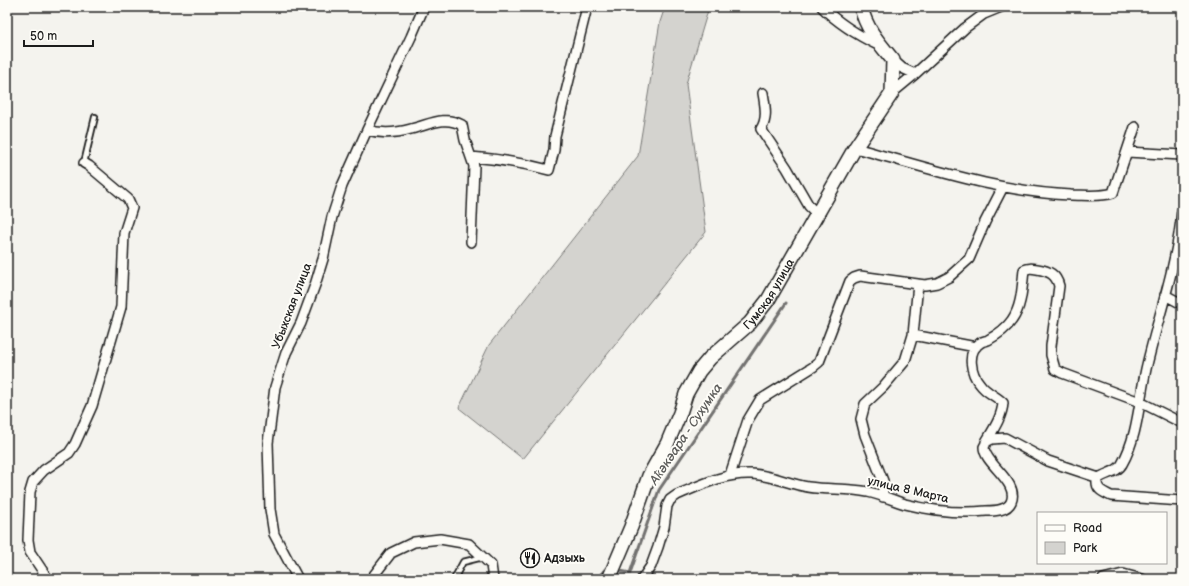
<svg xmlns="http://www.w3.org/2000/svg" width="1189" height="586" viewBox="0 0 1189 586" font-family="'Balsamiq Sans',sans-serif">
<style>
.green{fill:#d4d3cf;stroke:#787876}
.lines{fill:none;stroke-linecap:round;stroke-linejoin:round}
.stream{stroke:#72716f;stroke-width:3}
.lane-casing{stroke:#1c1c1c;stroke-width:8}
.street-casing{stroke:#1c1c1c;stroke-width:12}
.secondary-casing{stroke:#1c1c1c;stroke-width:16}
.lane{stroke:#fdfcf7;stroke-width:4.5}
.street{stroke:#fdfcf7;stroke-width:9}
.secondary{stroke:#fdfcf7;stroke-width:13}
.labels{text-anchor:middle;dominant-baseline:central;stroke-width:4;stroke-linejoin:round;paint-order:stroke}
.street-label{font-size:12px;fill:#1c1c1c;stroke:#fdfcf7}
.poi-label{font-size:12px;font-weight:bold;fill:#1c1c1c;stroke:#fdfcf7;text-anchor:start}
.water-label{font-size:13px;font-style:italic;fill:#5c5c5a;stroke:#fdfcf7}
</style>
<rect width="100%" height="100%" fill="#f4f3ee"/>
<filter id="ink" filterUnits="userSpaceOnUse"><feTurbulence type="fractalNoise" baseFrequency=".025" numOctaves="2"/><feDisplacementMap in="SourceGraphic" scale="8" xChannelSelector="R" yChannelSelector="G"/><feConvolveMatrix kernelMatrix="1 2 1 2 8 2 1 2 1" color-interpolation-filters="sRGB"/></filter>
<g filter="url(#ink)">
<path class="green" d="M665 7H709L686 84 706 232 523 459 459 408 489 345 638 156 660 22Z"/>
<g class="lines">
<path class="stream" d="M616 570 630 573 659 490 786 303
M597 579 607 567 609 568"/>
<defs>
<path id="lane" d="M84 163 95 117
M454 579 463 562 483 557"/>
<path id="street" d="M822 7C839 24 859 36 880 46
M893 60 902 68 915 74
M763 93C765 106 768 118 761 129L787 168 809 206 817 214
M892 93 915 74 965 28 984 14 1001 7
M367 130C381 134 397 133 411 129 429 125 444 115 462 125L465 140 474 166 471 242
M855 148C926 167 997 192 1071 195 1085 195 1100 197 1113 193L1135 127
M1127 152 1182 155
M471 157C498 159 523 163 549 170L554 150 555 136 587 7
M1165 295 1182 304
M913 335 976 347
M986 442C993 430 1002 417 1003 403 997 396 986 393 980 384 971 374 966 352 980 343 982 341 986 341 988 340 997 335 1006 329 1012 320 1022 306 1022 287 1024 270 1029 268 1031 268 1037 269 1049 271 1056 274 1059 286L1051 346V355L1055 369 1062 373 1140 402 1182 423
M730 475 748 420 760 400 813 367 819 362 850 281 854 278 860 276 925 285 937 283 949 277 969 259 985 222 1003 187
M1099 478C1106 473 1118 472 1122 464 1138 436 1139 401 1146 369 1158 317 1177 265 1182 211
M1099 478 1097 480C1096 490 1103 492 1111 496L1182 501
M883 497V481L865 435 861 419 865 404 883 387 905 361 913 335 918 284
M48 579 30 552 28 540 30 492 33 482 44 470 69 453 75 444 92 406 121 307 124 233 132 208 128 199 89 166 84 163
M298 579 274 534 270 509 268 443 275 387 286 353 301 323 315 285 323 259 332 217 342 186 367 130 411 37 424 7
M371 579 391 553 414 542 440 539 469 544 491 565 493 579
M642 579 651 566 658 547 664 527 667 506 670 500 677 495C701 485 724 473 751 474 771 475 789 484 808 487 828 490 848 488 868 492 881 495 893 500 905 504 933 511 958 514 986 511 994 511 1007 511 1011 502 1020 482 984 464 984 447 985 445 986 444 986 442L992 439 1005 438 1048 461 1099 478
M1103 579 1123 574 1142 579"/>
<g id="secondary">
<path id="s1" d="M609 579 631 527 649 476 667 444 680 413 686 394 699 371 710 358 750 323 768 300 855 148 892 93 893 60C879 43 866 29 861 7"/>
</g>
</defs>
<use href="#lane" class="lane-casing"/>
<use href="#street" class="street-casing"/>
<use href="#secondary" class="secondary-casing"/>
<use href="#lane" class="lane"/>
<use href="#street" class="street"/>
<use href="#secondary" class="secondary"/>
</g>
</g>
<defs>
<symbol id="restaurant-ring" viewBox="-11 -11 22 22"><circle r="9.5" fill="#fdfcf7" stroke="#1c1c1c" stroke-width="1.5"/><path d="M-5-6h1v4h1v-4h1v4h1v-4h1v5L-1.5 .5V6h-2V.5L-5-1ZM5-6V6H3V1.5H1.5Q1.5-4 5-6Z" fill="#1c1c1c"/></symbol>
</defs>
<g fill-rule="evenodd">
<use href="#restaurant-ring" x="519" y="547" width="22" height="22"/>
</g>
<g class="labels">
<g class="street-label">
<text stroke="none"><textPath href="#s1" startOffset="332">Гумская улица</textPath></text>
<text transform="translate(292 306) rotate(-69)">Убыхская улица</text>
<text transform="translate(908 490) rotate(13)">улица 8 Марта</text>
</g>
<g class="poi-label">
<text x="544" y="558">Адзыхь</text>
</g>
<g class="water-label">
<text transform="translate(686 434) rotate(-56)">Аҟәкәара - Сухумка</text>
</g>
</g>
<rect width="1189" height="586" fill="none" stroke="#fdfcf7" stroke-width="24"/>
<rect x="12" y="12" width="1165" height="562" fill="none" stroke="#1c1c1c" stroke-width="1.5" filter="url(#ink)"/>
<rect x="1037" y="512" width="130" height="52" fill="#fdfcf7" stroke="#a3a29f"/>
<rect x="1045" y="525" width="20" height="6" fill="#fdfcf7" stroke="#a3a29f"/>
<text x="1073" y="532" font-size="12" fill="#1c1c1c">Road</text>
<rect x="1045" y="542" width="20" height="12" fill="#d4d3cf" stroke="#a3a29f"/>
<text x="1073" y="552" font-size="12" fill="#1c1c1c">Park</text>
<path d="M24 40v6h69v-6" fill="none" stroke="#1c1c1c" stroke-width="2"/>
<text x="30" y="40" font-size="12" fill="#1c1c1c" stroke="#fdfcf7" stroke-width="3" paint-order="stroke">50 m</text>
</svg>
